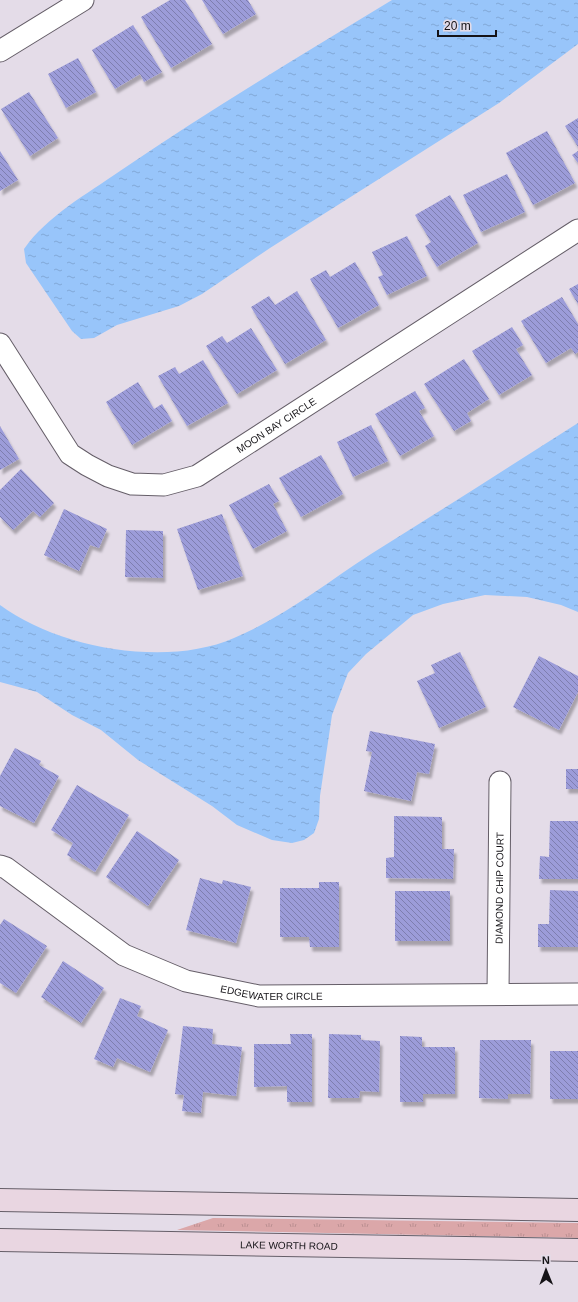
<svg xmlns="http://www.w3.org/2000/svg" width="578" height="1302" viewBox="0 0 578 1302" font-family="Arial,sans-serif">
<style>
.grass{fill:url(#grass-tufts)}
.water{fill:url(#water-ripples)}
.building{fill:url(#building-back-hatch);filter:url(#shadow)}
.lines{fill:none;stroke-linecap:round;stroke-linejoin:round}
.street-casing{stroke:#655e68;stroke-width:23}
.secondary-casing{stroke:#655e68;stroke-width:24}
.street{stroke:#fff;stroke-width:21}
.secondary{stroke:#e9d6e1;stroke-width:22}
.labels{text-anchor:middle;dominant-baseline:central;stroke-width:3.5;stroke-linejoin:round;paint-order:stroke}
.street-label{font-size:10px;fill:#151317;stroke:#e4dce8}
</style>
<defs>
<pattern id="grass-tufts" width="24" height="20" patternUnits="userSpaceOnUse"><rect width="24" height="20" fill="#dba7a9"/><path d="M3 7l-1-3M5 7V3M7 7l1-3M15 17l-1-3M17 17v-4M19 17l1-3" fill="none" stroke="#bb8f91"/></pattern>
<pattern id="water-ripples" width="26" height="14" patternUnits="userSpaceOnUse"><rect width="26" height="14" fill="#98c5fa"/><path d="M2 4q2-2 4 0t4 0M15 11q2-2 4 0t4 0" fill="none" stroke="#82a8d6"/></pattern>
<pattern id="building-back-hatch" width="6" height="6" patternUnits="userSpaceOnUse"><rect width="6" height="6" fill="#9c9cd9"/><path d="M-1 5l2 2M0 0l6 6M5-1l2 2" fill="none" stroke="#7e7eaf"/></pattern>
<filter id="shadow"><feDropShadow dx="2.5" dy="4.5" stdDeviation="1" flood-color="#0004"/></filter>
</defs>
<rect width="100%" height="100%" fill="#e4dce8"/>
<path class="grass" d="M213 1218 578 1223V1238L177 1230Z"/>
<path class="water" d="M392 0H578V44L499 103 270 248 202 294 179 306 117 325 94 338 81 339 72 331 26 263 24 249C47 216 87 194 120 171 208 111 300 56 392 0Z
M578 423V612L561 605 527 597 485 595 443 604 413 615 366 654 348 673 332 715 320 796 319 819 314 833 304 840 292 843 272 840 237 825 212 806 138 760 101 730 72 715 37 692 0 682V605C58 648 166 668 234 638 284 617 326 583 371 554 440 511 509 467 578 423Z"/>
<path class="building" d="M170 0H185L212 44 171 68 141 17Z
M202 0H248L256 14 223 34Z
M133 25 162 72 144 82 140 74 115 89 92 50Z
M78 58 96 92 66 108 48 74Z
M29 92 58 138 30 156 1 109Z
M578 118V147L565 126Z
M547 131 575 183 533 205 506 153Z
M0 151 18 180 0 191Z
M578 151V163L572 155Z
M507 174 525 212 481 232 463 195Z
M450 195 478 243 437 267 425 246 431 242 415 215Z
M407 236 427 276 387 295 378 277 383 275 372 252Z
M355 262 379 305 338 328 310 279 326 270 330 277Z
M578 284V304L569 289Z
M297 291 326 340 285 364 251 307 269 296 275 305Z
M562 297 578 324V352L575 354 571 348 546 363 521 321Z
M512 327 523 345 516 349 532 375 499 395 472 351Z
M251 328 277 370 237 394 206 346 222 336 227 343Z
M464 359 489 399 467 413 471 421 454 431 424 384Z
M203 360 228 403 187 426 158 376 175 367 179 374Z
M138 382 154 409 162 404 172 421 132 445 106 402Z
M415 391 425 408 419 411 434 436 400 456 375 414Z
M371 425 388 461 353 477 337 442Z
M0 426 19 459 0 470Z
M321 455 343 494 301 517 279 478Z
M21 469 54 503 40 517 33 511 13 530 0 517V490Z
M269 484 279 501 273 504 287 531 253 549 229 505Z
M64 509 107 529 99 548 90 545 79 571 44 555Z
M222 514 243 576 198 590 177 529Z
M126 530 163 531V578L125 577Z
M460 652 486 707 439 728 417 681 435 673 431 665Z
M539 656 578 676V692L559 730 513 707Z
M370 731 435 744 429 774 417 772 411 801 364 791 372 752 366 751Z
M15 748 41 761 39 765 59 776 34 823 0 806V776Z
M566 769H578V789H566Z
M77 785 129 815 95 872 67 855 73 843 51 830Z
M394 816 442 817V849H454L453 879 386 878V858L394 857Z
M550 821H578V879H539L540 856 549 857Z
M137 831 179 860 148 906 106 877Z
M200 878 222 884 223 880 251 887 236 943 186 930Z
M319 882H339V947H310L309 937H280V888H319Z
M550 890 578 891V947H538V924H549Z
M395 891H450V941H395Z
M4 919 47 946 16 993 0 983V925Z
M63 961 104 988 81 1023 41 997Z
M120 998 141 1006 137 1016 168 1030 150 1072 117 1058 113 1067 94 1059Z
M183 1026 213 1029 212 1044 242 1047 236 1096 203 1092 201 1113 182 1111 184 1095 175 1094Z
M290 1034H312V1102H287V1086L254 1087V1044H291Z
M329 1034 361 1035V1040L380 1041 379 1092 360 1091 359 1098H328Z
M400 1036 422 1037V1047H455V1094H423V1102H400Z
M480 1040H531L530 1094H508V1099L479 1098Z
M550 1051H578V1099H550Z"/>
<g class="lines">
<defs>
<g id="street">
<path d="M0 51 83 0"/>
<path id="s1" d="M0 344 70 454 87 465 108 476 132 484 164 485 197 476 578 230"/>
<path id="s2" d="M0 866 6 868 124 955 186 981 259 996 578 994"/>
<path id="s3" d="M498 994 500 782"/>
</g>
<g id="secondary">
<path d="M0 1200 578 1210"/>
<path id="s4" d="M0 1240 578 1250"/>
</g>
</defs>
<use href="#street" class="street-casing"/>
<use href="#secondary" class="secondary-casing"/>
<use href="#street" class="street"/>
<use href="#secondary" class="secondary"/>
</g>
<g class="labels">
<g class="street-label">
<text stroke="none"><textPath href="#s1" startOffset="360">MOON BAY CIRCLE</textPath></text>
<text stroke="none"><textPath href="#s3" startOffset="106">DIAMOND CHIP COURT</textPath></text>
<text stroke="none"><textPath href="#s2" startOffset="307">EDGEWATER CIRCLE</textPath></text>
<text stroke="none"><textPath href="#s4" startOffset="289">LAKE WORTH ROAD</textPath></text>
</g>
</g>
<g transform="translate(546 1270) rotate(359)" stroke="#e4dce8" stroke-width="3" paint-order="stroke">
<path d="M0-3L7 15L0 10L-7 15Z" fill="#151317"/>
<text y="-6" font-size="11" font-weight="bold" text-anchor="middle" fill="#151317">N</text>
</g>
<path d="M438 30v6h58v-6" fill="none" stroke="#151317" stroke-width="2"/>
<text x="444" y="30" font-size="12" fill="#151317" stroke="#e4dce8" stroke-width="3" paint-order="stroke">20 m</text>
</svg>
